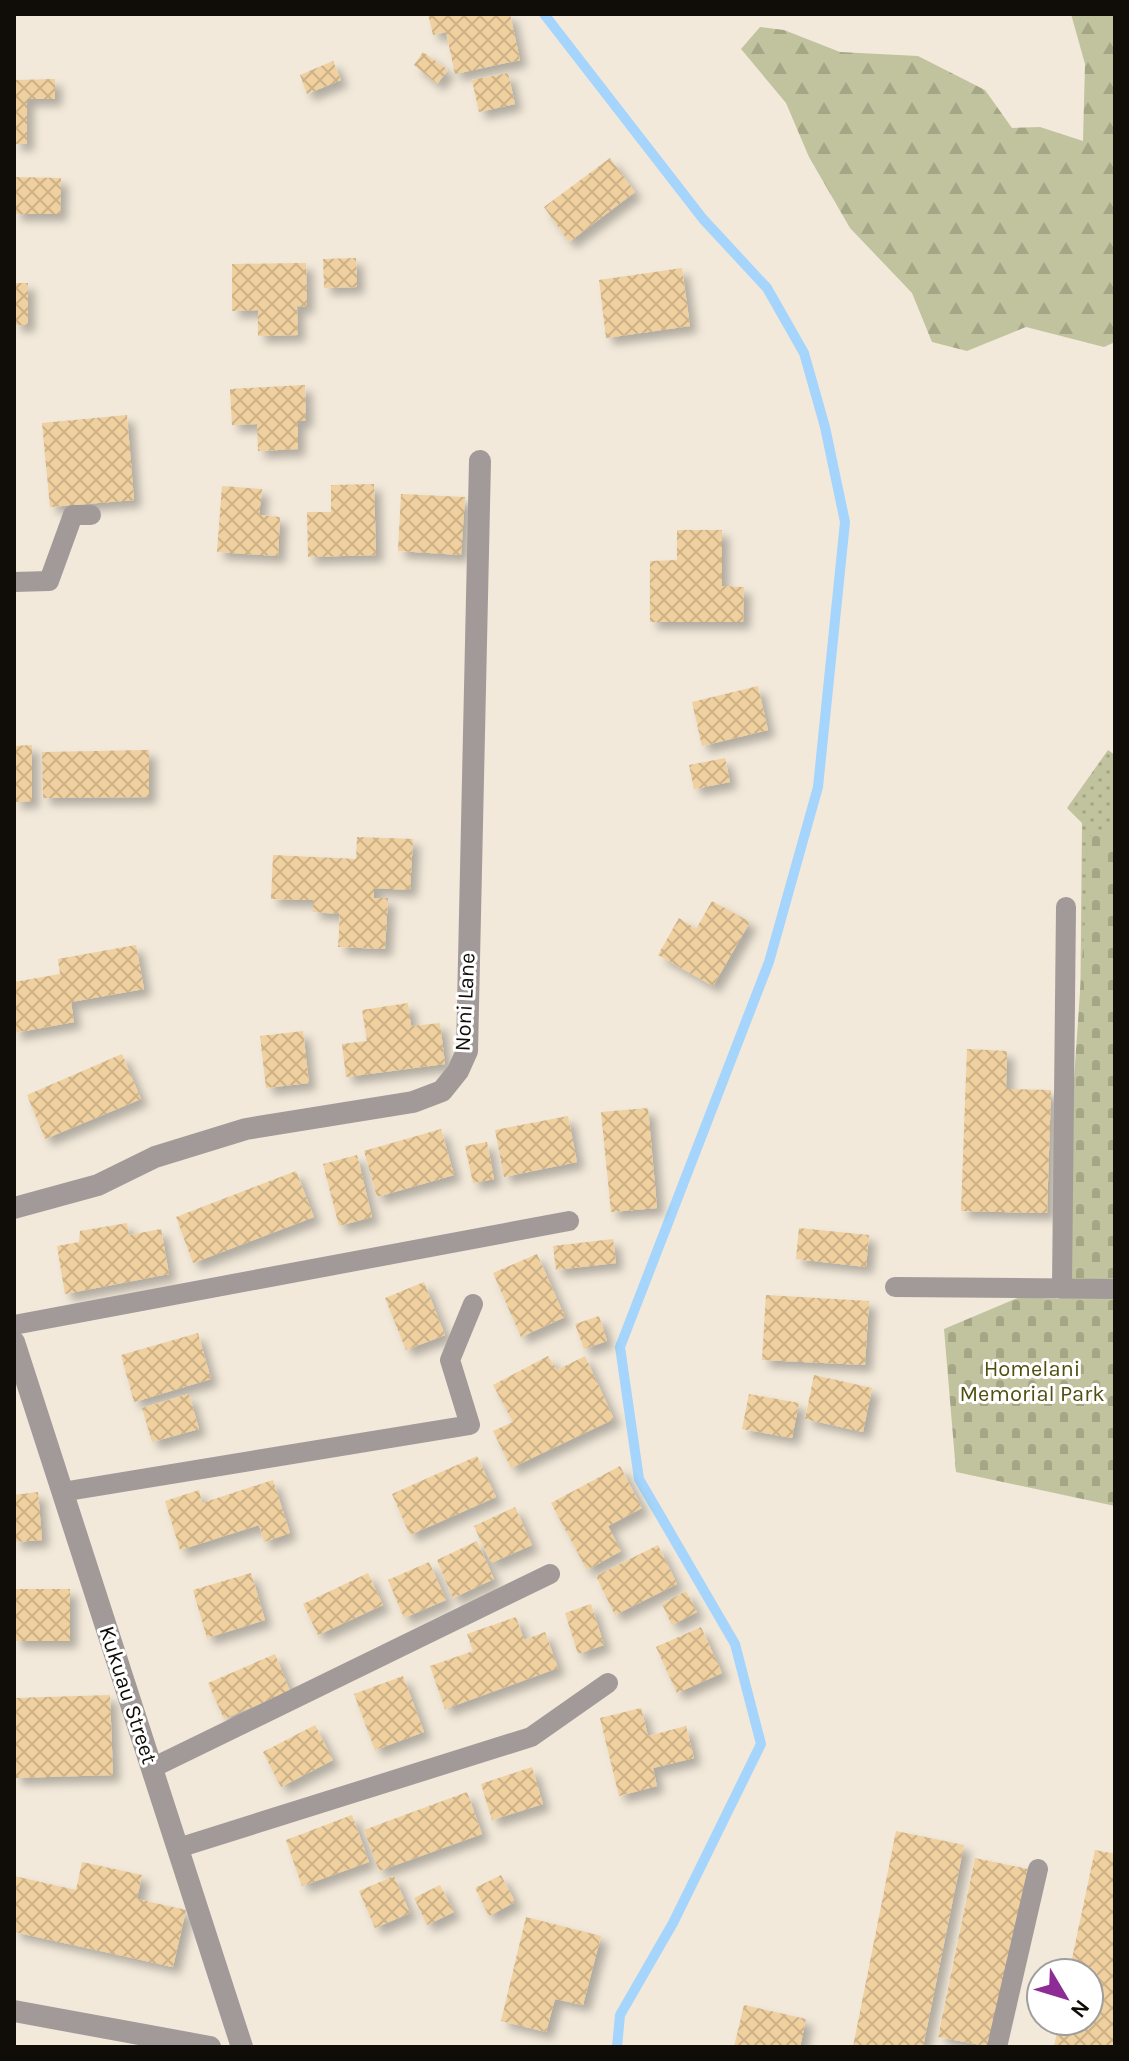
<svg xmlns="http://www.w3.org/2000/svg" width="1129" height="2061" viewBox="0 0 1129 2061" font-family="Karla,sans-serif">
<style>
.grass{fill:url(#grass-dots)}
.forest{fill:url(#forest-firs)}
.cemetery{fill:url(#cemetery-stones)}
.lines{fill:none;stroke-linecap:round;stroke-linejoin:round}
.stream{stroke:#a5d5fc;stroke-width:10}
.building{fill:url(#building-cross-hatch);filter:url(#shadow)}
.service{stroke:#a29a99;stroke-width:20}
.minor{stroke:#a29a99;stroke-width:22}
.tertiary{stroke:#a29a99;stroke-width:22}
.labels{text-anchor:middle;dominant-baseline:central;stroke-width:6;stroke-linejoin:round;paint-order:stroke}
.street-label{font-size:22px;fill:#100d08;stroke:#fff}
.park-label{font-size:22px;fill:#4f500f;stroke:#fff}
</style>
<defs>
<pattern id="grass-dots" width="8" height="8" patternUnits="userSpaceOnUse" patternTransform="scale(2)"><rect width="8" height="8" fill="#c0c39d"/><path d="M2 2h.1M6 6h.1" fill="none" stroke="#a4a686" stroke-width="1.8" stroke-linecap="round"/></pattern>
<pattern id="forest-firs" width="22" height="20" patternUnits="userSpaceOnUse" patternTransform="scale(2)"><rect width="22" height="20" fill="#c0c39d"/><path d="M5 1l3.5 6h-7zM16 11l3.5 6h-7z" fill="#a4a686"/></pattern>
<pattern id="cemetery-stones" width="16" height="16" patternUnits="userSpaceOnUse" patternTransform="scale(2)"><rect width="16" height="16" fill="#c0c39d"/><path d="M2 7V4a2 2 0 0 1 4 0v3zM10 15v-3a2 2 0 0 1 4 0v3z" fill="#a4a686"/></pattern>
<pattern id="building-cross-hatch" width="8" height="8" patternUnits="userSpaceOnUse" patternTransform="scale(2)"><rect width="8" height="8" fill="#f0d09e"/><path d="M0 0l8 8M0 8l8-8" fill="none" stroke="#cdb187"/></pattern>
<filter id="shadow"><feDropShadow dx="7" dy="7" stdDeviation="4" flood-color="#0004"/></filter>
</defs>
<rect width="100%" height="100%" fill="#f2e9da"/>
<path class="grass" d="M1108 750 1115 755V1259L1078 1245 1082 823 1067 808Z"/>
<path class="forest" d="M1071 14H1115V342L1104 347 1026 327 967 351 932 342 912 293 850 228 809 157 786 103 741 49 760 27 784 30 840 52 918 56 985 90 1012 128 1040 127 1083 141 1085 64Z"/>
<path class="cemetery" d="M1091 831 1115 834V1506L956 1472 944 1329 1020 1297 1059 1299Z"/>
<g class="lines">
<path class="stream" d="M544 14 703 219 767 288 804 353 825 427 845 522 818 787 769 962 620 1347 639 1479 735 1644 761 1744 673 1923 620 2015 617 2047"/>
</g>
<path class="building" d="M428 14H510L520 60 455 74 446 32 433 35Z
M423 52 448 70 437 84 414 65Z
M333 61 341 80 307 94 300 75Z
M508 73 515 104 479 112 472 80Z
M55 79V99H27V144H14V80Z
M610 158 635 192 569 242 544 207Z
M14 177 61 178 60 214H14Z
M356 258 357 287 324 288 323 259Z
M306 263 307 307 297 306 298 335 258 336V310L232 311V264Z
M682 268 690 326 606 338 599 280Z
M14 283H28V325H14Z
M305 385 306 420 298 421V449L258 451 257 424 232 425 230 389Z
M127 415 134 500 50 507 42 423Z
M374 484 376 555 308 557 307 512H331V485Z
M222 486 262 489 259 515 280 517 278 556 217 552Z
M401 494 465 497 461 555 398 551Z
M677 530H722V586L744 587 743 622H650V561L677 560Z
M758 686 768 730 702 746 692 702Z
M32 745V801L14 802V746Z
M149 750V797L43 798 42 752Z
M725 758 730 782 694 789 689 765Z
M357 837 413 839 410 890 374 888V898H388L385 949 338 947 340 914 313 912V900L271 899 273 855 356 859Z
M712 901 750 922 713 986 658 955 679 918 696 929Z
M136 945 144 989 71 1002 74 1022 14 1033V982L60 974 58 959Z
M408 1003 411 1026 440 1023 445 1064 346 1077 342 1044 367 1041 362 1010Z
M303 1031 309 1083 266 1088 260 1036Z
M967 1049 1007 1051 1006 1089 1051 1090 1047 1213 961 1211Z
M122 1054 141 1099 45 1139 27 1095Z
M648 1108 657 1208 611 1212 601 1112Z
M568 1116 577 1162 504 1177 495 1130Z
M441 1129 454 1175 377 1197 364 1151Z
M487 1142 494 1179 473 1183 465 1146Z
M357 1155 372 1217 339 1226 323 1164Z
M296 1171 314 1217 193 1263 176 1217Z
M127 1223 129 1235 161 1229 169 1274 65 1294 57 1246 79 1242 80 1231Z
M799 1228 869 1235 866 1267 796 1259Z
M613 1239 616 1263 556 1270 553 1246Z
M537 1254 565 1317 521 1337 493 1273Z
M424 1282 445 1335 406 1350 385 1298Z
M766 1295 869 1301 865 1365 762 1360Z
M599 1316 607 1341 584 1349 575 1324Z
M198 1333 211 1379 134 1402 121 1355Z
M548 1356 557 1370 585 1356 614 1419 511 1468 493 1431 513 1422 493 1385Z
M814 1375 872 1388 863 1432 805 1419Z
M189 1394 199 1429 152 1442 142 1408Z
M749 1394 799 1403 792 1438 742 1429Z
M477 1456 496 1497 410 1535 392 1494Z
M620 1466 642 1508 608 1526 621 1551 587 1570 551 1503Z
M273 1480 290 1533 264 1542 259 1525 180 1550 165 1501 199 1490 202 1503Z
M38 1492 42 1540 14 1542V1495Z
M515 1507 532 1545 491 1563 474 1526Z
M477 1541 494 1579 453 1598 437 1560Z
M658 1545 677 1584 615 1615 596 1576Z
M429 1562 446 1600 404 1618 388 1580Z
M251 1573 265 1620 207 1638 193 1590Z
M368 1573 383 1605 318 1635 303 1604Z
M14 1589H70V1641H14Z
M686 1591 697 1612 672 1625 662 1604Z
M591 1604 604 1645 578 1654 565 1613Z
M516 1617 524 1640 545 1632 558 1668 445 1709 430 1666 473 1651 467 1634Z
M701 1627 722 1673 677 1693 656 1647Z
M275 1654 290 1691 224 1719 208 1683Z
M403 1676 424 1732 375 1750 354 1694Z
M110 1695 113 1775 14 1778V1698Z
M641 1708 648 1736 686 1726 694 1758 653 1768 657 1786 619 1796 600 1718Z
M315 1725 333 1760 281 1787 263 1752Z
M532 1767 543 1804 492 1820 481 1784Z
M467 1792 482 1834 379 1871 364 1830Z
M352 1815 369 1862 302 1886 286 1840Z
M896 1831 964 1845 923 2047H853Z
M1095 1850 1115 1854V2047H1054L1059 2021H1089V1973H1069Z
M975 1858 1028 1869 992 2047 938 2037Z
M82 1862 142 1875 137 1899 186 1910 173 1967 14 1932V1876L76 1890Z
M501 1875 515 1902 489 1916 475 1888Z
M394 1876 410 1913 375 1928 359 1891Z
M440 1885 454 1912 427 1925 414 1898Z
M526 1917 601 1936 583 2005 555 1999 546 2032 501 2021Z
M744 2005 806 2019 800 2047H734Z"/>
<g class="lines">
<path class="service" d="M14 582 49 581 73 515H91
M1062 1286 1066 907
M895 1287 1115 1289
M14 1325 569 1221
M62 1492 470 1425 450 1360 473 1304
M152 1768 550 1574
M178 1848 531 1737 608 1683
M997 2047 1038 1869"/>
<path class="minor" d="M14 1208 98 1185 155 1157 246 1129 413 1102 442 1091 458 1071 467 1051 480 461"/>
<path class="tertiary" d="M14 1342 242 2047
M14 2011 210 2047"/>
</g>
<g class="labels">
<g class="street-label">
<text transform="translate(465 1002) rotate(-87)">Noni Lane</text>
<text transform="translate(128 1695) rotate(72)">Kukuau Street</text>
</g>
<g class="park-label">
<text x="1032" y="1369">Homelani<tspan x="1032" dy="25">Memorial Park</tspan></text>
</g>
</g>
<rect width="1129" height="2061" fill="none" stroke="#100d08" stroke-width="32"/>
<g transform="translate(1065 1997) rotate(128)"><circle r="38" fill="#ffffff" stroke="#9f9e9c" stroke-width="2"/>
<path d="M0-6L14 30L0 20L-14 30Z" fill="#8d2c95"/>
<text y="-12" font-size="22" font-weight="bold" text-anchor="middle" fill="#100d08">N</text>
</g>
</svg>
